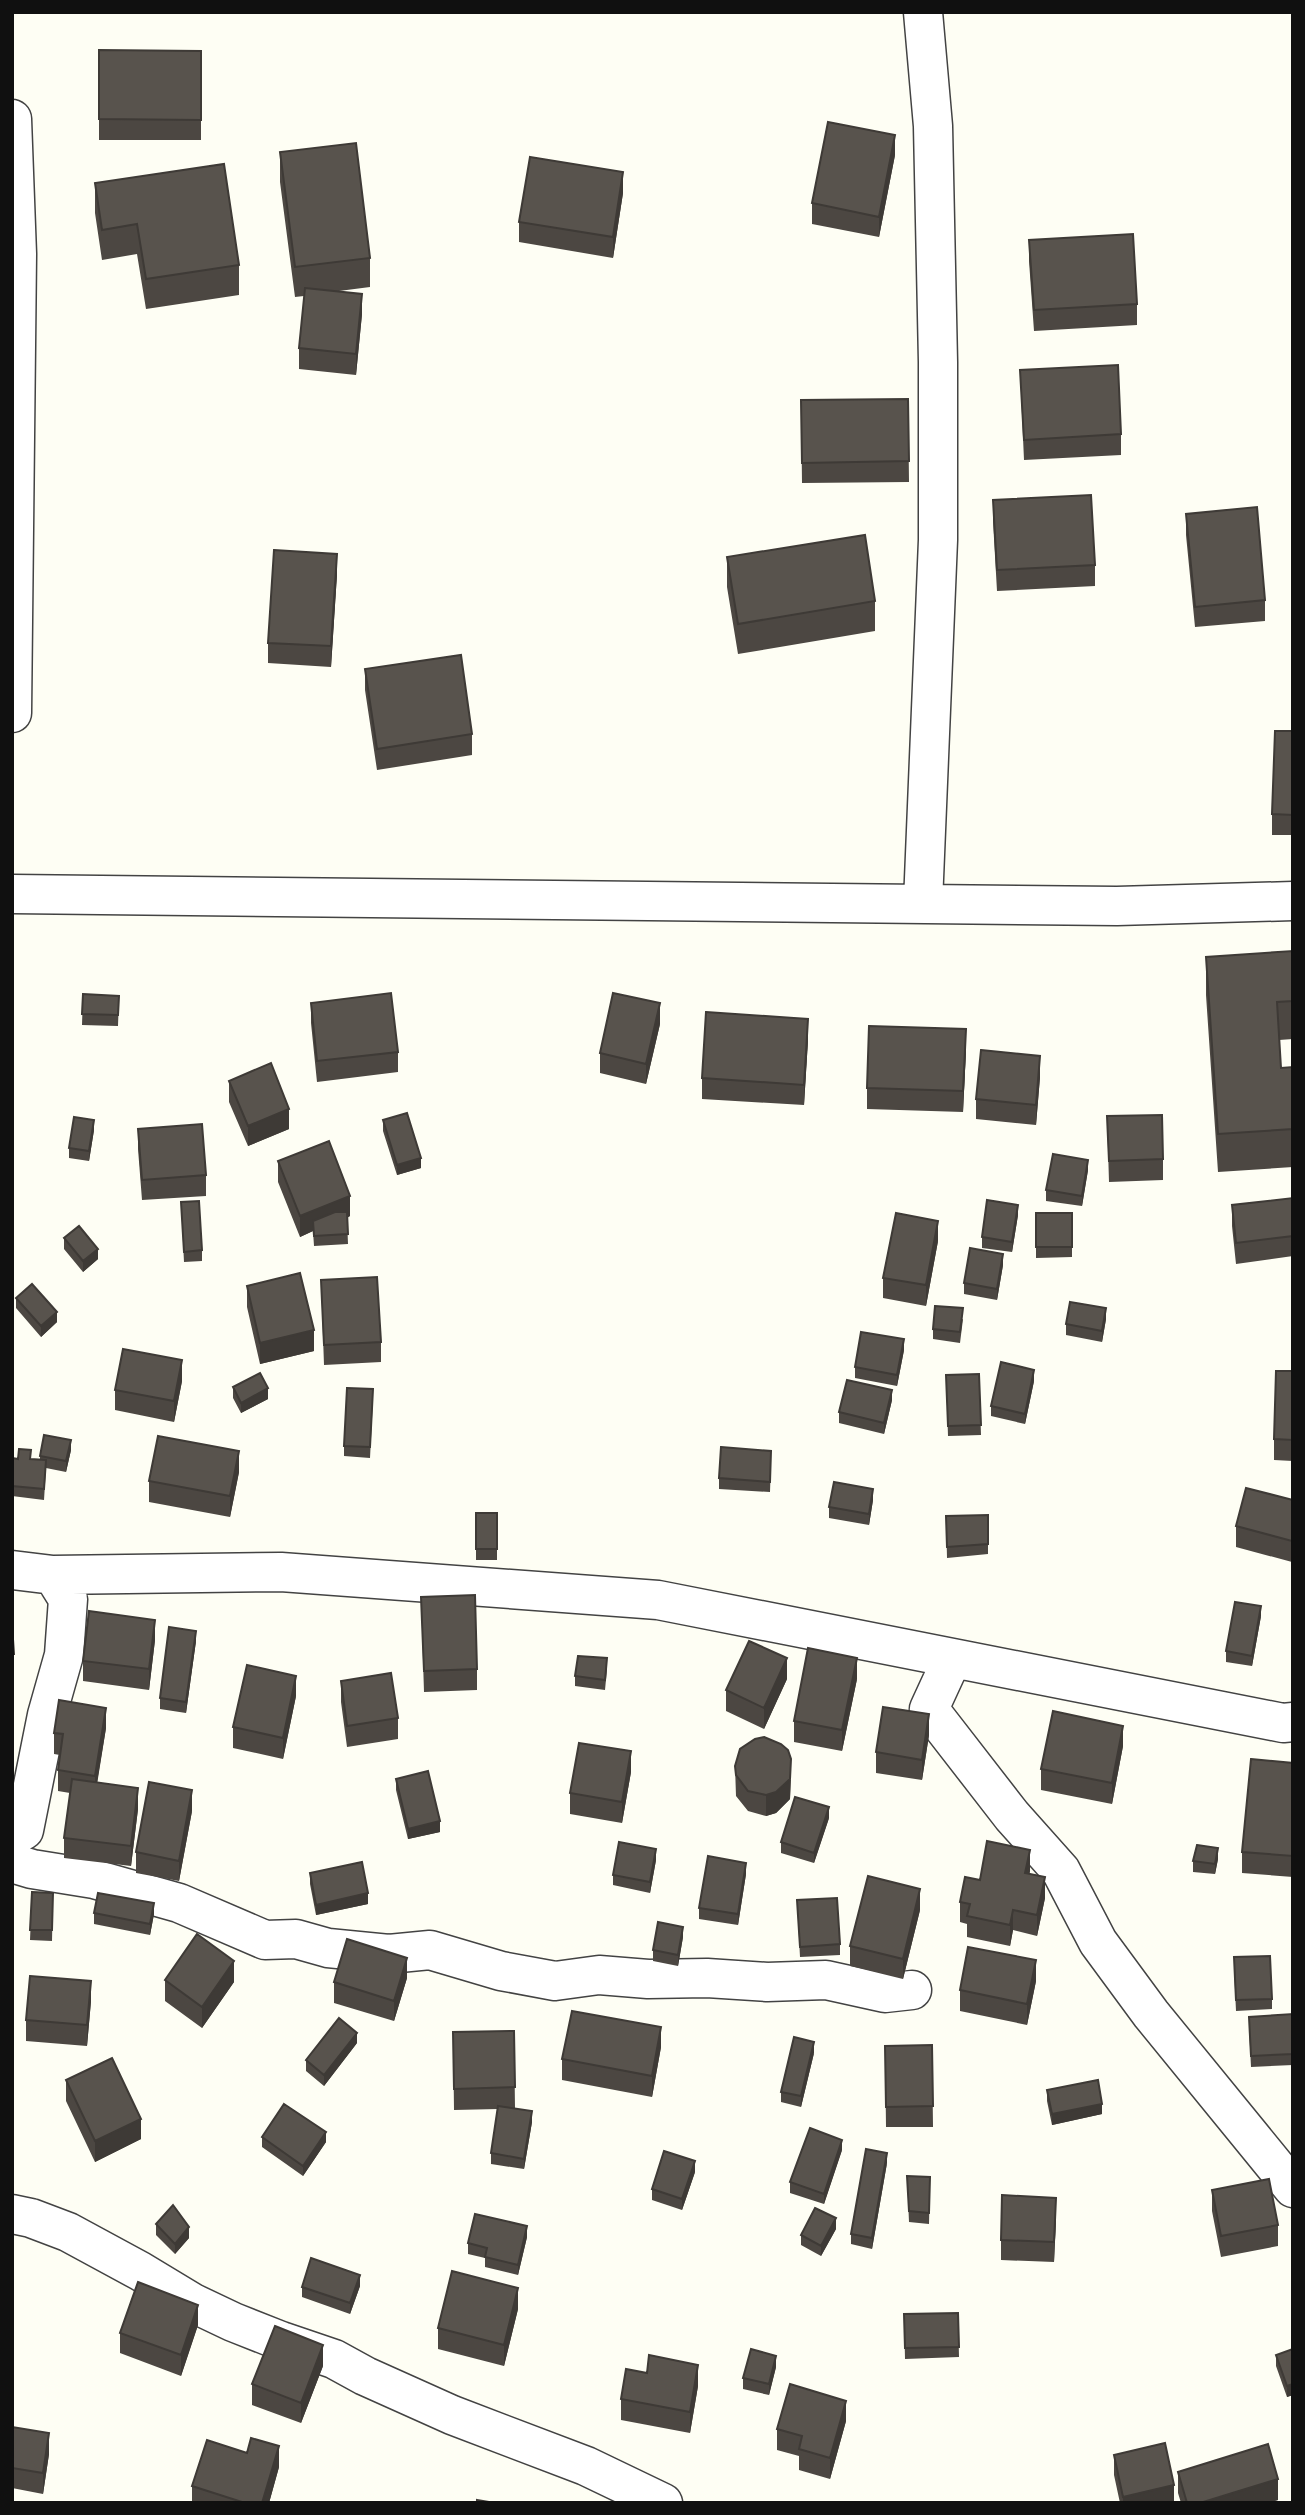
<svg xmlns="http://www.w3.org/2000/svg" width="1305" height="2515" viewBox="0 0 1305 2515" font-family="'Times New Roman',serif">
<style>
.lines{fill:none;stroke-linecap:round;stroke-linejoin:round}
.street-casing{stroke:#434343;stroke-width:41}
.street{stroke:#fff;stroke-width:38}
.wall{fill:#4c4742}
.shaded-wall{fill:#3e3a36}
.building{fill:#58534d;stroke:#3e3a36;stroke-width:2}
</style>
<rect width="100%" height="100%" fill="#fefef4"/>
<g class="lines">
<defs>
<path id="street" d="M12 119 17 254 12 713
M12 894 1117 906 1293 901
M923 903 938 540V362L933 126 923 12
M12 1570 53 1575 281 1572 658 1600 1283 1723 1293 1722
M952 1659 929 1709 1012 1816 1061 1871 1098 1942 1151 2014 1293 2188
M12 1837 24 1830 47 1715 64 1655 68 1599 53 1575
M12 1863 32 1869 94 1879 179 1903 265 1940 296 1939 328 1948 389 1954 430 1950 501 1971 555 1981 599 1975 648 1979 707 1978 767 1982 826 1980 885 1993 912 1990
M12 2214 31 2218 68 2232 140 2271 193 2303 233 2322 281 2341 334 2359 365 2376 452 2415 586 2466 663 2503"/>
</defs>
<use href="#street" class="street-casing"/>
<use href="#street" class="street"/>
</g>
<path class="wall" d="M99 50 201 51V140H99Z
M280 152 370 258V287L339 291 362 314 356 375 299 369V348L304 296 295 297 280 182Z
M895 155 879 237 812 224V203Z
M95 183 239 265V295L146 309 137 254 102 260 95 213Z
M623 193 613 258 519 242V222Z
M1029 240 1137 304V325L1034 331 1029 261Z
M1020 370 1121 434V455L1024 460Z
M908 399 909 482 802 483 801 400Z
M993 500 1095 565V586L997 591 993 521Z
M1186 514 1265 600V621L1195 627 1186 535Z
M727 557 875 601V631L738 654 727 587Z
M337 574 331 667 268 663V643Z
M365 669 472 734V755L377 770 365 690Z
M1293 731V835H1272V814Z
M1293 951V1039L1279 1040 1281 1068 1293 1067V1167L1218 1172 1206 995V957Z
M83 994 119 996 118 1026 82 1025Z
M311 1003 398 1052V1072L317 1082 311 1023Z
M660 1024 646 1084 600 1073V1053Z
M808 1040 804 1105 702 1099V1078Z
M966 1050 963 1112 867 1109V1088Z
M1040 1077 1036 1125 976 1119V1099Z
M229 1081 289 1129 248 1146 229 1102Z
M1107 1116 1163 1159V1180L1109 1182Z
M383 1120 421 1168 397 1175 383 1131Z
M138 1129 206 1175V1196L142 1200 138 1149Z
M94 1130 89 1161 69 1158V1148Z
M278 1161 350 1216 347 1218 348 1244 314 1246 313 1231 300 1237 278 1182Z
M1088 1170 1082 1206 1046 1201V1190Z
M1293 1198V1256L1236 1264 1232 1226V1205Z
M181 1202 202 1250V1261L184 1262Z
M1036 1213H1072V1257L1036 1258Z
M1018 1215 1012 1252 982 1248V1237Z
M64 1238 98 1259 83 1272 64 1249Z
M938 1241 926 1306 883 1298V1278Z
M1003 1265 997 1300 964 1294V1283Z
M321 1280 381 1342V1362L324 1365Z
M247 1286 314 1351 260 1364 247 1307Z
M16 1298 57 1322 41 1337 16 1308Z
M963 1319 960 1343 933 1339V1329Z
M1106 1319 1102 1342 1066 1335V1324Z
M904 1350 897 1386 855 1378V1367Z
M1293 1371V1461L1274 1460V1439Z
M979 1374 981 1435 948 1436 946 1375Z
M182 1381 174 1422 115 1410V1390Z
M1034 1381 1025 1424 991 1416V1406Z
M233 1387 268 1399 241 1413 233 1398Z
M373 1399 370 1458 344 1456V1446Z
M892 1400 884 1434 839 1423V1412Z
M71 1450 66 1472 46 1468 44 1500 12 1496V1458L40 1460V1456Z
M771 1461 770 1492 719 1489V1478Z
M239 1472 230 1517 149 1502V1481Z
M873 1500 869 1525 829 1518V1507Z
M1293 1500 1292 1562 1236 1547V1526Z
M476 1513H497V1560H476Z
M988 1515V1554L947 1558 946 1516Z
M421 1597 477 1669V1690L424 1692Z
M1261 1616 1252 1666 1226 1662V1651Z
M155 1640 149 1690 83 1681V1661Z
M196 1641 186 1713 160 1709V1698Z
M607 1669 605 1690 575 1686V1676Z
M787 1679 764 1729 726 1711V1690Z
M857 1679 842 1751 794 1742V1721Z
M341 1681 398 1718V1739L347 1747 341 1702Z
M296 1696 283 1759 233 1748V1727Z
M106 1728 97 1782 138 1809 131 1866 64 1858V1838L70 1793 58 1791V1770L60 1755 54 1754V1733Z
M929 1735 922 1780 876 1773V1752Z
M1123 1746 1112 1804 1041 1790V1769Z
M1293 1763V1877L1242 1873V1852Z
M735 1766 791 1780 790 1799 776 1813 766 1816 748 1811 736 1796Z
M631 1772 622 1823 570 1814V1793Z
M396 1779 440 1832 408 1839 396 1790Z
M192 1811 179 1881 136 1873V1852Z
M829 1818 814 1863 781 1853V1842Z
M1218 1859 1215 1874 1193 1872V1861Z
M656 1860 650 1893 613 1885V1875Z
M1030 1871 1029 1874 1045 1898 1037 1936 1013 1930 1010 1946 967 1937V1924L960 1922V1902L980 1880Z
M310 1873 368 1904 316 1915 310 1884Z
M746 1874 738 1925 699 1919V1908Z
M32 1892 53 1893 52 1941 30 1940Z
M797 1900 840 1944V1955L800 1957Z
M920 1910 903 1979 850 1966V1946Z
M94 1913 154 1914 150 1935 94 1924Z
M683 1937 678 1966 653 1961V1950Z
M1234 1968 1272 1999V2009L1236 2011Z
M407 1978 394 2021 334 2003V1982Z
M165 1980 234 1982 202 2028 165 2001Z
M1036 1981 1027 2025 960 2011V1990Z
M91 2001 87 2046 26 2041V2020Z
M1293 2014V2065L1251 2067 1249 2027Z
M514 2031 515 2108H512L532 2122 524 2169 491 2164V2153L498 2109 454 2110 453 2032Z
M357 2043 324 2086 306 2071V2060Z
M932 2045 933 2127H886L885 2046Z
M661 2047 652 2097 562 2080V2059Z
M814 2053 801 2107 781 2102V2092Z
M66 2080 141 2139 95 2162 66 2101Z
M1047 2090 1102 2114 1052 2125 1047 2101Z
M262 2137 326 2142 303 2176 262 2147Z
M842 2150 824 2204 790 2193V2182Z
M887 2163 872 2249 851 2244V2234Z
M695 2172 682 2210 652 2200V2189Z
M907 2176 930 2177 929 2224 909 2222Z
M1212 2190 1278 2225V2246L1221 2257 1212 2211Z
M1056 2218 1054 2262 1001 2260V2240Z
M156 2224 189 2238 175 2254 156 2235Z
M836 2229 821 2256 801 2245V2235Z
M527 2237 518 2275 485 2267V2258L468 2254V2243Z
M360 2286 350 2314 302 2297V2287Z
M518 2309 504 2366 438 2349V2328Z
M958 2313 959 2357 905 2359 904 2314Z
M198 2325 181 2376 120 2353V2333Z
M1293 2349V2395L1287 2397 1276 2366V2355Z
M323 2366 301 2423 252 2405V2384Z
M776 2367 769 2395 743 2389V2378Z
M698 2386 690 2433 621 2420V2399Z
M846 2421 830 2479 799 2470V2456L777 2450V2429Z
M12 2427 49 2454 43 2494 12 2488Z
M1114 2455 1174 2503H1120L1114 2475Z
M279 2467 269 2503H192V2486Z
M1178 2472 1278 2500 1267 2503H1181L1178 2493Z"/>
<path class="shaded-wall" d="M895 135V155L879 237V217Z
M623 172V193L613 258V237Z
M362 294V314L356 375V354Z
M337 554V574L331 667V646Z
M660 1003V1024L646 1084V1064Z
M808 1019V1040L804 1105V1085Z
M966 1029V1050L963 1112V1091Z
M1040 1056V1077L1036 1125V1105Z
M289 1109V1129L248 1146V1126Z
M94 1120V1130L89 1161V1151Z
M421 1158V1168L397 1175V1165Z
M1088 1160V1170L1082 1206V1196Z
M350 1196V1216L314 1231 313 1221V1231L300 1237V1216Z
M1018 1205V1215L1012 1252V1242Z
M938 1221V1241L926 1306V1285Z
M98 1249V1259L83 1272V1261Z
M1003 1254V1265L997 1300V1289Z
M1106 1308V1319L1102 1342V1331Z
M57 1312V1322L41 1337V1326Z
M314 1330V1351L260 1364V1343Z
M904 1339V1350L897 1386V1375Z
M182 1360V1381L174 1422V1401Z
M1034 1370V1381L1025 1424V1414Z
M268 1388V1399L241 1413V1403Z
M892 1390V1400L884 1434V1423Z
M71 1440V1450L66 1472V1461Z
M239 1451V1472L230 1517V1496Z
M873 1489V1500L869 1525V1514Z
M1261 1606V1616L1252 1666V1656Z
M155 1620V1640L149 1690V1669Z
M196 1631V1641L186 1713V1702Z
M787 1658V1679L764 1729V1708Z
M857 1658V1679L842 1751V1730Z
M296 1676V1696L283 1759V1738Z
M106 1708V1728L95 1797V1776Z
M929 1714V1735L922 1780V1760Z
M1123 1726V1746L1112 1804V1783Z
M631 1751V1772L622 1823V1802Z
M791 1759 790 1799 776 1813 766 1816V1795Z
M138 1788V1809L131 1866V1846Z
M192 1790V1811L179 1881V1861Z
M829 1807V1818L814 1863V1853Z
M440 1821V1832L408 1839V1829Z
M1218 1848V1859L1215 1874V1864Z
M656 1849V1860L650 1893V1882Z
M1030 1850V1871L1025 1894V1873Z
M746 1863V1874L738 1925V1914Z
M1045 1877V1898L1037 1936V1915Z
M920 1889V1910L903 1979V1959Z
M368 1893V1904L316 1915V1905Z
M154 1903V1914L150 1935V1924Z
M1013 1910V1930L1010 1946V1925Z
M683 1927V1937L678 1966V1955Z
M407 1958V1978L394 2021V2001Z
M1036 1960V1981L1027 2025V2004Z
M234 1961V1982L202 2028V2007Z
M91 1981V2001L87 2046V2025Z
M661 2027V2047L652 2097V2076Z
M357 2033V2043L324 2086V2075Z
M814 2042V2053L801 2107V2096Z
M1102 2104V2114L1052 2125V2114Z
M532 2111V2122L524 2169V2159Z
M141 2119V2139L95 2162V2141Z
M326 2132V2142L303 2176V2166Z
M842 2140V2150L824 2204V2194Z
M887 2153V2163L872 2249V2238Z
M695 2161V2172L682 2210V2199Z
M1056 2198V2218L1054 2262V2242Z
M836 2218V2229L821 2256V2246Z
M527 2226V2237L518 2275V2265Z
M189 2227V2238L175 2254V2244Z
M360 2275V2286L350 2314V2303Z
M518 2288V2309L504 2366V2345Z
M198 2305V2325L181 2376V2355Z
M323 2345V2366L301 2423V2403Z
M776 2356V2367L769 2395V2384Z
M698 2365V2386L690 2433V2412Z
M1293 2384V2395L1287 2397V2386Z
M846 2401V2421L830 2479V2458Z
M49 2433V2454L43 2494V2473Z
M279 2446V2467L269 2503H262Z
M1278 2479V2500L1267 2503H1200Z
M1174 2485V2503H1123V2497Z"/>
<path class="building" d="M99 50 201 51V120L99 119Z
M828 122 895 135 879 217 812 203Z
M356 143 370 258 295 267 280 152Z
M530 157 623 172 613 237 519 222Z
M224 164 239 265 146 279 137 224 102 230 95 183Z
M1133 234 1137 304 1034 310 1029 240Z
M305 288 362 294 356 354 299 348Z
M1118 365 1121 434 1024 440 1020 370Z
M908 399 909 461 802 463 801 400Z
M1091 495 1095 565 997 570 993 500Z
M1257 507 1265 600 1195 607 1186 514Z
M865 535 875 601 738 624 727 557Z
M274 550 337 554 331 646 268 643Z
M461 655 472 734 377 749 365 669Z
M1275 731H1293V815L1272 814Z
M1293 951V1001L1277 1002 1281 1068 1293 1067V1129L1218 1134 1206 957Z
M391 993 398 1052 317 1061 311 1003Z
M613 993 660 1003 646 1064 600 1053Z
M83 994 119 996 118 1015 82 1014Z
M706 1012 808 1019 804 1085 702 1078Z
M869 1026 966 1029 963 1091 867 1088Z
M981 1050 1040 1056 1036 1105 976 1099Z
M271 1063 289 1109 248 1126 229 1081Z
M407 1113 421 1158 397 1165 383 1120Z
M1162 1115 1163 1159 1109 1161 1107 1116Z
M74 1117 94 1120 89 1151 69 1148Z
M202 1124 206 1175 142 1180 138 1129Z
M329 1141 350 1196 300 1216 278 1161Z
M1053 1154 1088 1160 1082 1196 1046 1190Z
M1293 1198V1236L1236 1243 1232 1205Z
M987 1200 1018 1205 1012 1242 982 1237Z
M199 1201 202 1250 184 1252 181 1202Z
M335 1212H347L348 1234 314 1236 313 1221Z
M896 1213 938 1221 926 1285 883 1278Z
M1036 1213H1072V1247H1036Z
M79 1226 98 1249 83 1261 64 1238Z
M970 1248 1003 1254 997 1289 964 1283Z
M300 1273 314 1330 260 1343 247 1286Z
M377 1277 381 1342 324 1345 321 1280Z
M32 1284 57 1312 41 1326 16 1298Z
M1070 1302 1106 1308 1102 1331 1066 1324Z
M935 1306 963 1308 960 1332 933 1329Z
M861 1332 904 1339 897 1375 855 1367Z
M123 1349 182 1360 174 1401 115 1390Z
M1001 1362 1034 1370 1025 1414 991 1406Z
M1276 1371H1293V1440L1274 1439Z
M260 1373 268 1388 241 1403 233 1387Z
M979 1374 981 1425 948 1426 946 1375Z
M847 1380 892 1390 884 1423 839 1412Z
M347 1388 373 1389 370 1447 344 1446Z
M44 1435 71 1440 66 1461 40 1456Z
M158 1436 239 1451 230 1496 149 1481Z
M721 1447 771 1451 770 1482 719 1478Z
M19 1449 31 1450 30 1459 46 1460 44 1489 12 1486V1458L18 1459Z
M834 1482 873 1489 869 1514 829 1507Z
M1246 1488 1293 1500 1292 1541 1236 1526Z
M476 1513H497V1549H476Z
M988 1515V1544L947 1547 946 1516Z
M475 1595 477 1669 424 1671 421 1597Z
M1235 1602 1261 1606 1252 1656 1226 1651Z
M89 1611 155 1620 149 1669 83 1661Z
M12 1624 14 1654H12Z
M169 1627 196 1631 186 1702 160 1698Z
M749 1641 787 1658 764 1708 726 1690Z
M808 1648 857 1658 842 1730 794 1721Z
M578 1656 607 1658 605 1680 575 1676Z
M247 1665 296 1676 283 1738 233 1727Z
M391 1673 398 1718 347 1726 341 1681Z
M59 1700 106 1708 95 1776 58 1770 63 1734 54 1733Z
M883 1707 929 1714 922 1760 876 1752Z
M1053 1711 1123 1726 1112 1783 1041 1769Z
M764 1737 781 1744 788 1750 791 1759 790 1779 776 1792 766 1795 748 1791 736 1775 735 1766 740 1749 755 1739Z
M579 1743 631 1751 622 1802 570 1793Z
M1251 1759 1293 1763V1856L1242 1852Z
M428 1771 440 1821 408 1829 396 1779Z
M72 1779 138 1788 131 1846 64 1838Z
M149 1782 192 1790 179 1861 136 1852Z
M795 1797 829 1807 814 1853 781 1842Z
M987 1841 1030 1850 1025 1873 1045 1877 1037 1915 1013 1910 1010 1925 967 1916 970 1904 960 1902 965 1877 980 1880Z
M619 1842 656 1849 650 1882 613 1875Z
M1197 1845 1218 1848 1215 1864 1193 1861Z
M708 1856 746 1863 738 1914 699 1908Z
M362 1862 368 1893 316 1905 310 1873Z
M868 1876 920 1889 903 1959 850 1946Z
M32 1892 53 1893 52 1930H30Z
M98 1893 154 1903 150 1924 94 1913Z
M837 1898 840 1944 800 1947 797 1900Z
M658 1922 683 1927 678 1955 653 1950Z
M197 1934 234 1961 202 2007 165 1980Z
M347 1939 407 1958 394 2001 334 1982Z
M968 1947 1036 1960 1027 2004 960 1990Z
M1270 1956 1272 1999 1236 2000 1234 1957Z
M30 1976 91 1981 87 2025 26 2020Z
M572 2011 661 2027 652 2076 562 2059Z
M1293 2014V2054L1251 2056 1249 2017Z
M339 2018 357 2033 324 2075 306 2060Z
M514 2031 515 2087 454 2089 453 2032Z
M794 2037 814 2042 801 2096 781 2092Z
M932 2045 933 2106 886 2107 885 2046Z
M112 2058 141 2119 95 2141 66 2080Z
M1098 2080 1102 2104 1052 2114 1047 2090Z
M284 2104 326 2132 303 2166 262 2137Z
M498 2106 532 2111 524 2159 491 2153Z
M810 2128 842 2140 824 2194 790 2182Z
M866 2149 887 2153 872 2238 851 2234Z
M664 2151 695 2161 682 2199 652 2189Z
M907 2176 930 2177 929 2213 909 2211Z
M1269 2179 1278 2225 1221 2236 1212 2190Z
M1002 2195 1056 2198 1054 2242 1001 2240Z
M173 2205 189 2227 175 2244 156 2224Z
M815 2208 836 2218 821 2246 801 2235Z
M475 2214 527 2226 518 2265 485 2257 487 2248 468 2243Z
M311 2258 360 2275 350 2303 302 2287Z
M452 2271 518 2288 504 2345 438 2328Z
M138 2282 198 2305 181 2355 120 2333Z
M958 2313 959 2347 905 2348 904 2314Z
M275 2326 323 2345 301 2403 252 2384Z
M751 2349 776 2356 769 2384 743 2378Z
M1293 2349V2384L1287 2386 1276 2355Z
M649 2355 698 2365 690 2412 621 2399 626 2369 647 2373Z
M790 2384 846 2401 830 2458 799 2449 802 2436 777 2429Z
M12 2427 49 2433 43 2473 12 2468Z
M251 2438 279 2446 262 2503H245L192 2486 207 2440 247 2453Z
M1165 2443 1174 2485 1123 2497 1114 2455Z
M1268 2444 1278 2479 1200 2503H1187L1178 2472Z
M477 2500 495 2503H477Z"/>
<rect width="1305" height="2515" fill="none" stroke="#101010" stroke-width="28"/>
</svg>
